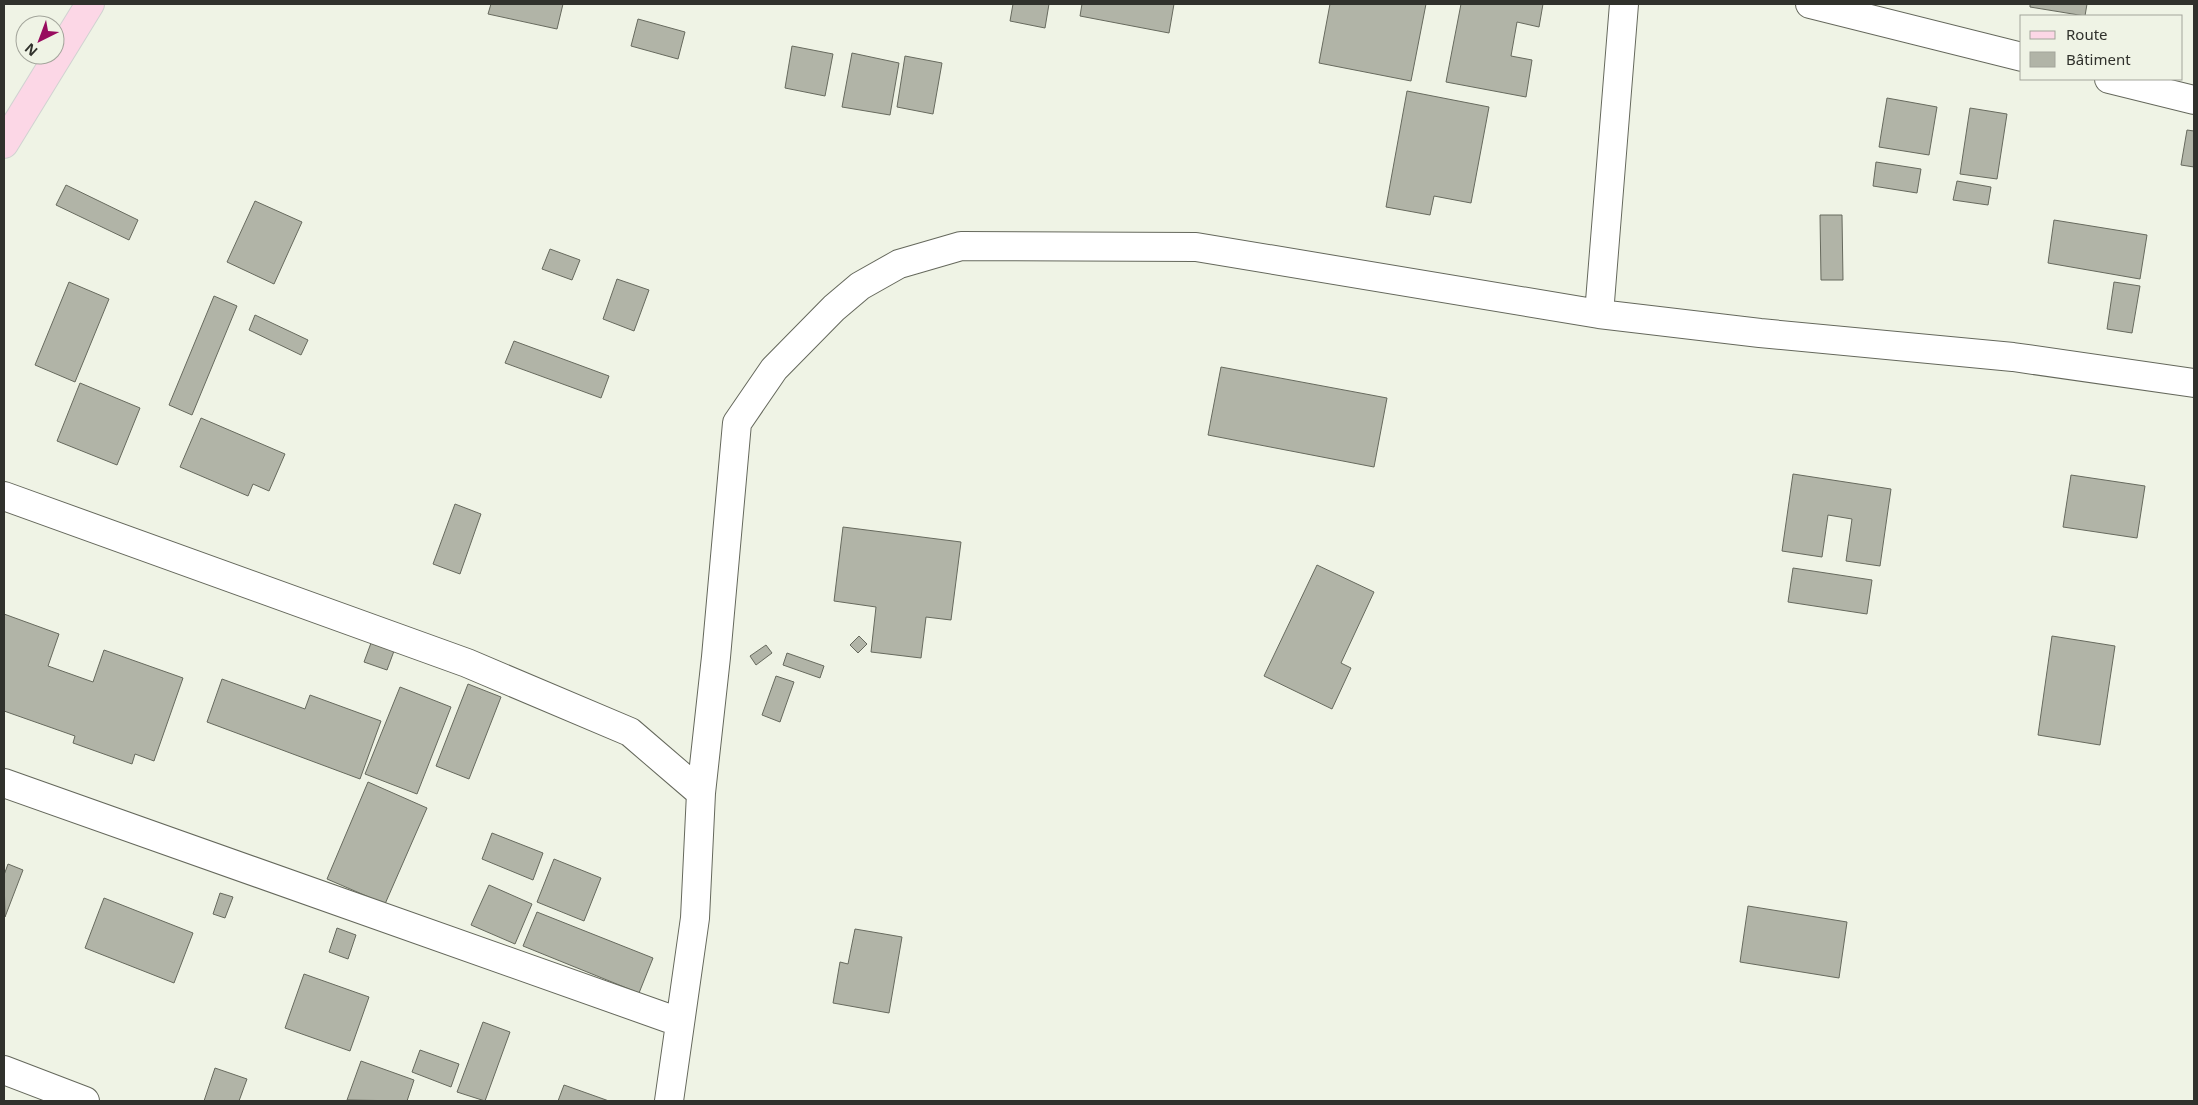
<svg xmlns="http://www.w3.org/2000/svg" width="2198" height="1105" viewBox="0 0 2198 1105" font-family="'Noto Sans',sans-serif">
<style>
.building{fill:#b1b4a7;stroke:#676a5e}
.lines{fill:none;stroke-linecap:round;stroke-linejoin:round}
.minor-casing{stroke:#65685c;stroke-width:30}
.major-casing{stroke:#d1d2d1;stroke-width:30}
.minor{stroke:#fff;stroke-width:28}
.major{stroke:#fcd7e6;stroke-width:28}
</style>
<rect width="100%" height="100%" fill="#eff3e5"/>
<path class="building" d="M491 4H563L557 29 488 14Z
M1013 4H1049L1045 28 1010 21Z
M1082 4H1174L1169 33 1080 16Z
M1330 4H1426L1411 81 1319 63Z
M1461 4H1543L1539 27 1517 22 1511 56 1532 60 1526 97 1446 82Z
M2030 4H2087L2085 16 2030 7Z
M638 19 685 32 678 59 631 46Z
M792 46 833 54 825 96 785 88Z
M852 53 899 63 890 115 842 107Z
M905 56 942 63 933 114 897 107Z
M1407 91 1489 107 1471 203 1434 196 1430 215 1386 207Z
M1887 98 1937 107 1929 155 1879 147Z
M1970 108 2007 114 1997 179 1960 174Z
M2187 130 2194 131V167L2181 165Z
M1876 162 1921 169 1917 193 1873 186Z
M1957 181 1991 187 1988 205 1953 200Z
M66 185 138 220 129 240 56 205Z
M255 201 302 222 274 284 227 262Z
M1820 215H1842L1843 280H1821Z
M2054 220 2147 235 2140 279 2048 263Z
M550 249 580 260 572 280 542 269Z
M617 279 649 290 634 331 603 319Z
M69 282 109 299 75 382 35 365Z
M2114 282 2140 286 2132 333 2107 329Z
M214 296 237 306 192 415 169 405Z
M255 315 308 340 301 355 249 330Z
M514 341 609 376 601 398 505 363Z
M1221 367 1387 398 1374 467 1208 435Z
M80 383 140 408 117 465 57 441Z
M201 418 285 454 269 491 253 484 248 496 180 467Z
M1793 474 1891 489 1880 566 1846 561 1852 519 1828 515 1822 557 1782 551Z
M2071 475 2145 486 2137 538 2063 527Z
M455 504 481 514 460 574 433 564Z
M843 527 961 542 951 620 926 617 921 658 871 652 876 607 834 601Z
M1317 565 1374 592 1341 663 1351 668 1332 709 1264 676Z
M1793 568 1872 580 1867 614 1788 602Z
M4 614 59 634 48 666 93 682 104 650 183 678 154 761 135 754 132 764 73 743 75 736 4 711Z
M859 636 867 644 858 653 850 645Z
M2052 636 2115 646 2100 745 2038 735Z
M371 643 394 651 387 670 364 662Z
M766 645 772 653 756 665 750 656Z
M787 653 824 666 820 678 783 665Z
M776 676 794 682 780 722 762 715Z
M222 679 305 709 310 695 381 721 360 779 207 722Z
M468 684 501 697 469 779 436 766Z
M400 687 451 707 417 794 365 774Z
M368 782 427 808 385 904 327 879Z
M492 833 543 853 533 880 482 859Z
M554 859 601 878 584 921 537 902Z
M8 864 23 870 5 917 4 875Z
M489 885 532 904 515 944 471 925Z
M220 893 233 897 225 918 213 914Z
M104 898 193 933 174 983 85 948Z
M1748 906 1847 922 1839 978 1740 962Z
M537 912 653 958 639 993 523 946Z
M337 928 356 935 348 959 329 952Z
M855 929 902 937 889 1013 833 1003 840 962 848 964Z
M304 974 369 997 350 1051 285 1028Z
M483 1022 510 1032 485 1101 457 1092Z
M420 1050 459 1064 451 1087 412 1072Z
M361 1061 414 1080 407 1101 347 1100Z
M215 1068 247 1079 239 1101H204Z
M564 1085 609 1101H558Z"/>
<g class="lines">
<defs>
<path id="minor" d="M1810 4 2022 57
M2109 79 2194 100
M1599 314 1624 4
M4 496 467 663 630 732 701 793
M4 783 679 1022
M4 1070 85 1101
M669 1101 695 918 701 793 716 657 737 423 774 369 834 308 860 286 899 264 961 246 1196 247 1599 314 1760 333 2013 357 2194 383"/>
<path id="major" d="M4 144 90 4"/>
</defs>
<use href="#minor" class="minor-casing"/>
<use href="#major" class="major-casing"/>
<use href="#minor" class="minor"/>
<use href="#major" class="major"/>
</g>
<rect width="2198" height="1105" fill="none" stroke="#30312c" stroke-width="10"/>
<rect x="2020" y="15" width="162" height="65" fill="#eff3e5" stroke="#a3a59b"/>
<rect x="2030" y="31" width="25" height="8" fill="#fcd7e6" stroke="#a3a59b"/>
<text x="2066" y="40" font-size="15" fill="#30312c">Route</text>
<rect x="2030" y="52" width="25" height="15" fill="#b1b4a7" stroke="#a3a59b"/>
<text x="2066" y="65" font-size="15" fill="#30312c">Bâtiment</text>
<g transform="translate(40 40) rotate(222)"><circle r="24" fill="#eff3e5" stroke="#a3a59b"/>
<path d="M0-4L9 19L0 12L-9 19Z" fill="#980c5f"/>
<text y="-8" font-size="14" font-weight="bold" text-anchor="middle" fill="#30312c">N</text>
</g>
</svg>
